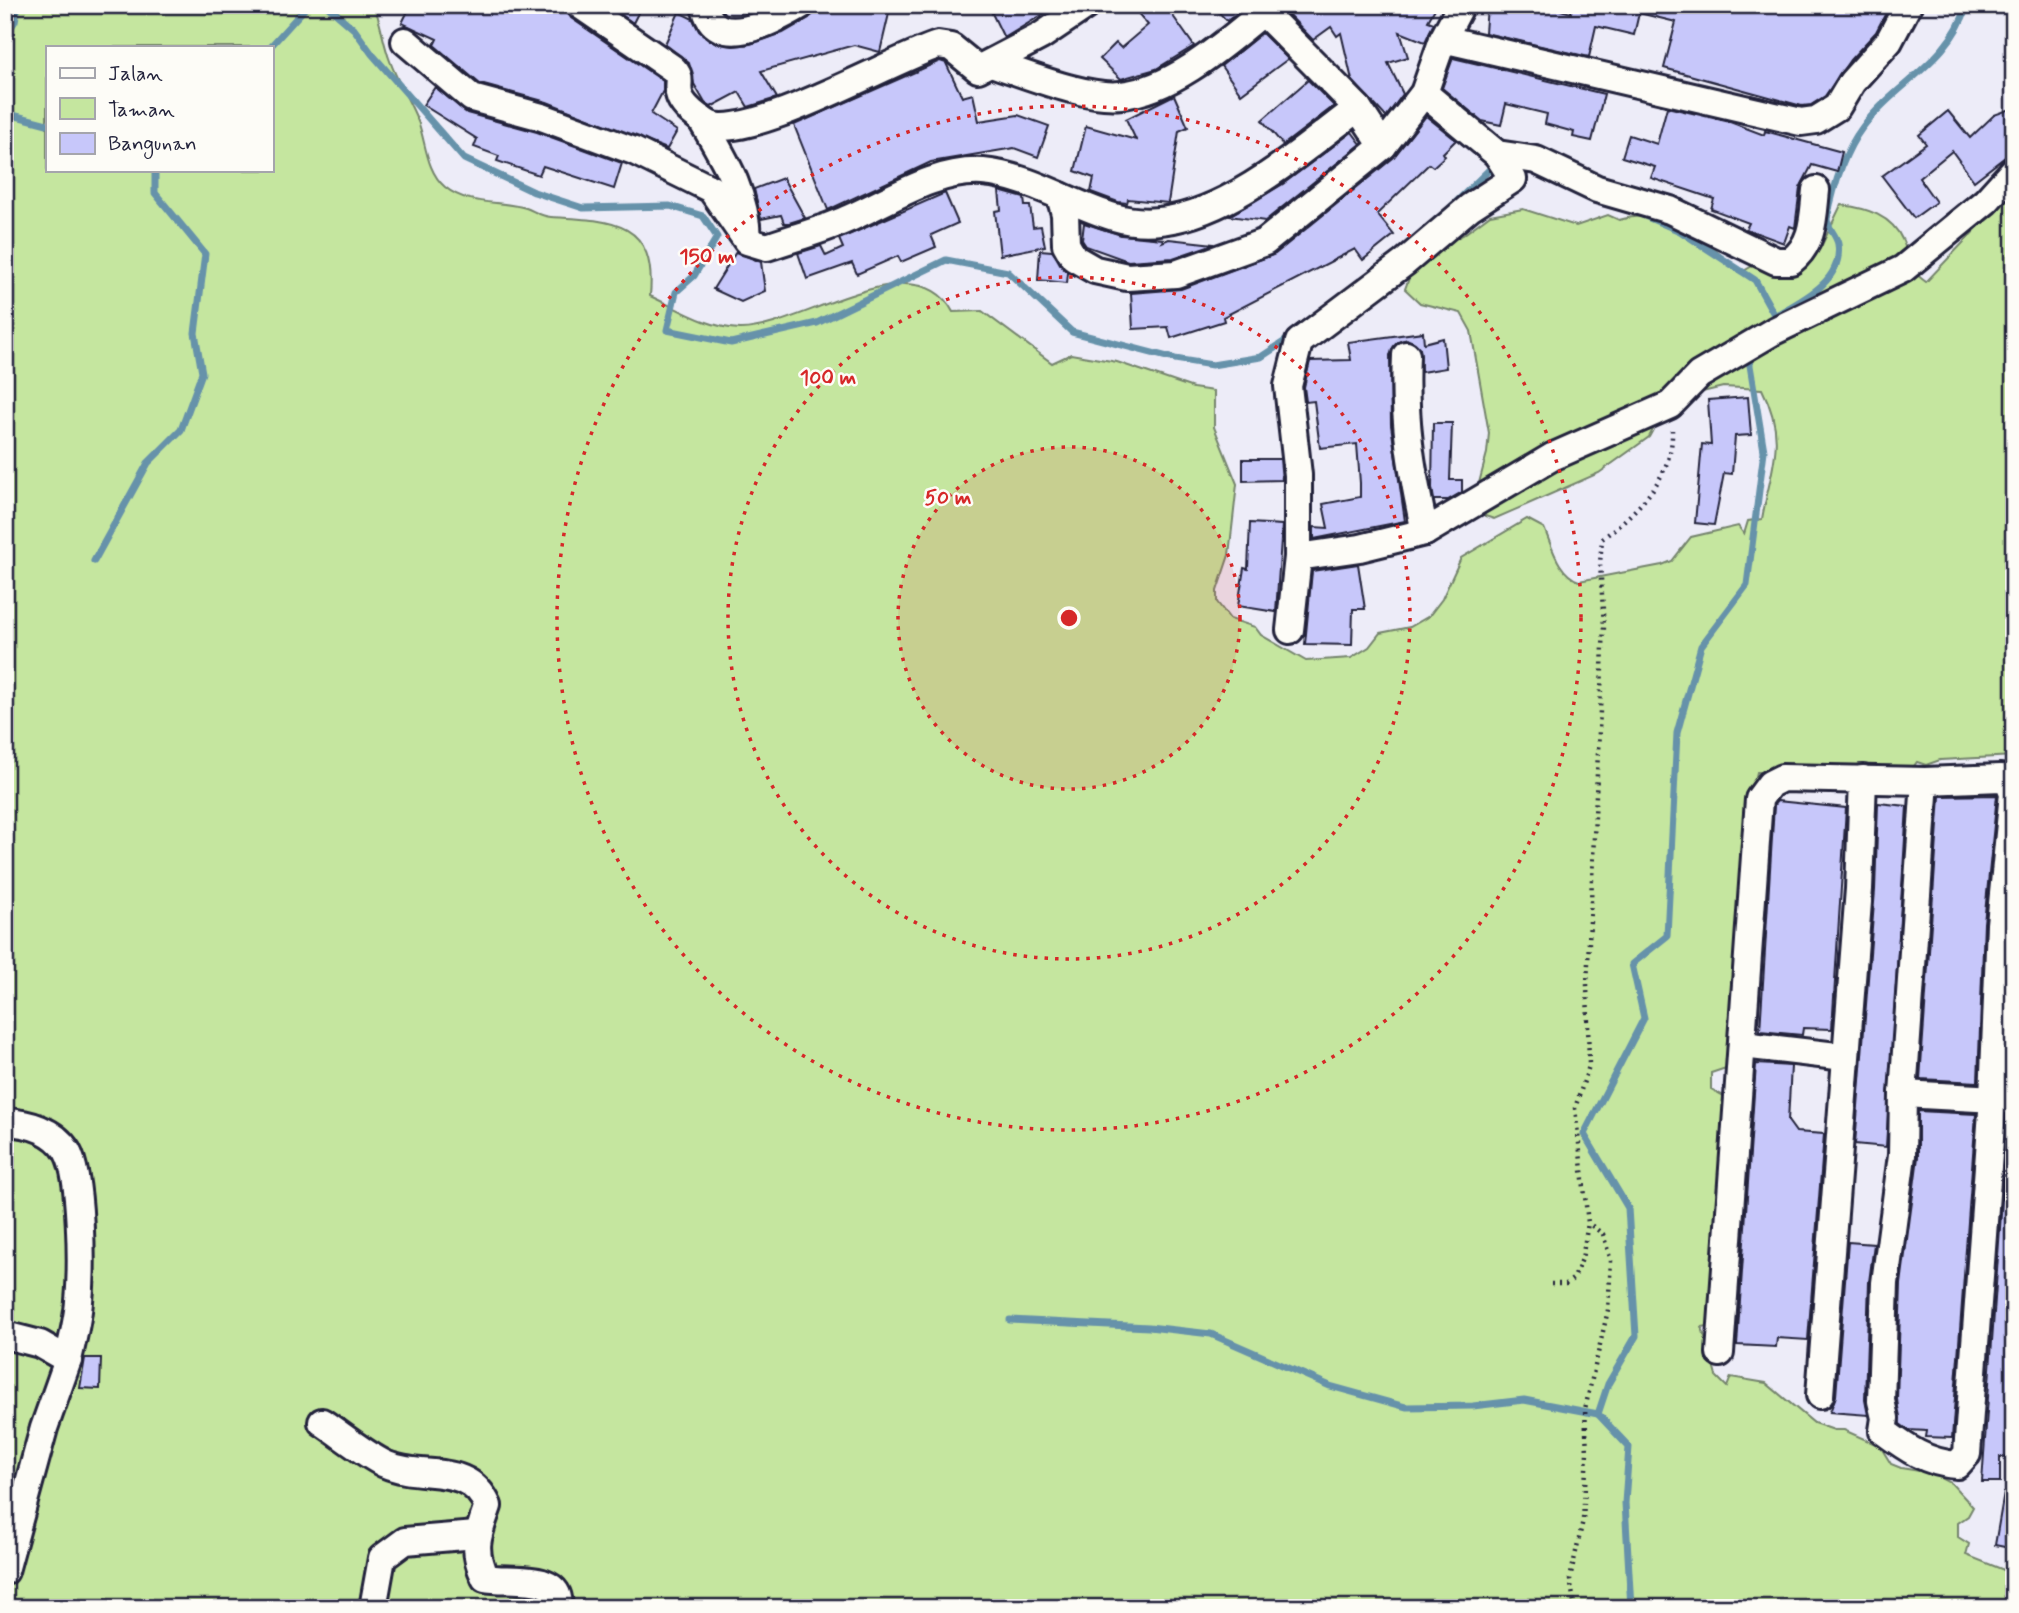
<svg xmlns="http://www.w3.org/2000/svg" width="2019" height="1613" font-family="Mynerve,sans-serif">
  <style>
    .green { fill: #c5e69f; stroke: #74846d; stroke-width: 2; fill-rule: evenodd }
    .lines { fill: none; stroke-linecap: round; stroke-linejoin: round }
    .stream { stroke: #6692aa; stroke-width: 7 }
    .building { fill: #c7c7fa; stroke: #22223b; stroke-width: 2 }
    .minor-casing { stroke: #22223b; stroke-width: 32 }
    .path { stroke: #22223b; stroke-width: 4.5; stroke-dasharray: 2 5; stroke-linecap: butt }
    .minor { stroke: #fdfcf7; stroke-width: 26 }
    .ring { fill: none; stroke: #d62828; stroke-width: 3.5; stroke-dasharray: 3.5 7 }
    .centre { fill: #d62828; stroke: #fdfcf7; stroke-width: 3.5 }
    .ring-label { font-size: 21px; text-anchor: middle; font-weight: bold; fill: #d62828; stroke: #fdfcf7; stroke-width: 5; stroke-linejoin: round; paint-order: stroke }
  </style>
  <rect width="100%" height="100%" fill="#edecf8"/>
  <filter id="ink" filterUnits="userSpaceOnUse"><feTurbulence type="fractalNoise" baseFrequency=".0143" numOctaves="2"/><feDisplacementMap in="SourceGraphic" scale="14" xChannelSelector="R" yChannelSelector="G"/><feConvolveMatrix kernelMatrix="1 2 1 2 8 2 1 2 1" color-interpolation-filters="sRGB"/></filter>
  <g filter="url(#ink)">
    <path class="green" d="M5,5H374C381,23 383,43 390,61C398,83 411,103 419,124C426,145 427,172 445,187C468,206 499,200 526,208C534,211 542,217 551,217C612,220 657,221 650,296C679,309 708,328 740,329C799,330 915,240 953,312L982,311L1052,363L1071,354L1117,362L1193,388L1214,391V427L1237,484L1229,555L1217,591V602L1230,619L1255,627L1261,635L1306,661L1351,658L1369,647L1380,633L1410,627L1429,616L1442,599L1461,558L1527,519L1544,528C1552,546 1558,574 1579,581L1662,565L1672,561L1691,537L1738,526L1744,534L1748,521L1762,519C1771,467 1788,440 1762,389L1723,387L1669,400L1649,437L1599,473L1494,519L1485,516L1479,483L1487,453L1489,433L1471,331L1461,313L1420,303L1405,289L1412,270L1443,244L1463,235L1490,215L1523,209L1576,226L1608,215L1619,220C1671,204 1705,240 1740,273L1754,265L1800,273L1820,249L1841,205C1866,208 1892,215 1903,241C1912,262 1906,268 1926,282L2014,189V756L1940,760L1926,765L1917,762L1908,774L1757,772L1747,816L1745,881L1726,1068L1711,1073V1089L1729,1099L1714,1325L1702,1327L1716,1376L1727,1387L1731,1377L1766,1383L1814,1423L1834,1430H1844L1880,1446L1891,1464L1901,1468L1932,1473L1951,1483L1973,1507L1968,1516L1958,1523V1537L1969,1544L1966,1555L2014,1574V1608H5ZM47,47H271V170H47Z"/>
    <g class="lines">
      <g class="stream">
        <polyline points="326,5 354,29 372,54 464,159 534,192 583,208 670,206 703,216 717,237 694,276 676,292 667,330 731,343 817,323 946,260 1008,272 1072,332 1175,359 1212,365 1261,357 1293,336"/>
        <polyline points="5,36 15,21 18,5"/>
        <polyline points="270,47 308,5"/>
        <polyline points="5,113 47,124"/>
        <polyline points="1451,207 1495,164"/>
        <polyline points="1640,214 1680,231 1755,280 1775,316"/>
        <path d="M1771,318C1798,302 1844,283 1838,244C1836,234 1828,229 1827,219C1833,189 1844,152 1862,128C1894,84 1951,61 1967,5"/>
        <polyline points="94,561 148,463 181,430 202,373 195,333 205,254 155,193 155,170"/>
        <polyline points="1010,1320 1149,1327 1211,1334 1330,1386 1406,1407 1473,1406 1524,1400 1598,1414"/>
        <polyline points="1631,1608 1625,1503 1629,1447 1598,1414 1608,1384 1636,1336 1628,1208 1584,1134 1644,1018 1632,964 1667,936 1677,733 1701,646 1747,585 1764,451 1748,353"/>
      </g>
    </g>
    <g class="building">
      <polygon points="411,5 564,5 571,18 663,81 663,91 651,114 677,131 667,149 547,102 480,84 434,45 437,39 402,23"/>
      <polygon points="608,5 642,5 633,23"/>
      <polygon points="817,5 891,5 880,52 854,45 761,71 777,98 748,107 739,92 711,107 705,103 694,84 689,63 665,44 679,12 693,19 699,31 710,40 733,46 750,44 783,33 809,18"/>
      <polygon points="988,5 1058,5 1004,38"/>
      <polygon points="1131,5 1185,5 1173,16 1194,46 1156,69 1121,79 1100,59 1116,43 1121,48 1148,25"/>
      <polygon points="1212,5 1247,5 1227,21"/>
      <polygon points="1287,5 1437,5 1428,21 1434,23 1425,42 1400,32 1408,57 1388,63 1403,94 1386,117 1352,80 1341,33 1337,36 1331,27 1313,40 1286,12"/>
      <polygon points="1517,5 1543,5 1571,13 1572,5 1606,9 1607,5 1890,5 1876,32 1850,60 1825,96 1811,105 1802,106 1664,68 1676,22 1639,13 1634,35 1596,26 1589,57 1485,33 1487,6 1516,8"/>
      <polygon points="1262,33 1288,59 1241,94 1221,66"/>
      <polygon points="1453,58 1604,94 1592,141 1573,137 1574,132 1545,124 1547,114 1506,104 1501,125 1482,121 1442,88"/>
      <polygon points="940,61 946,63 962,97 973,94 979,121 1018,115 1049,126 1038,157 1014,148 931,162 828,210 794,125"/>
      <polygon points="1308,80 1334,106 1283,145 1262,120"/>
      <polygon points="435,87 467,113 537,132 622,163 614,189 543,166 539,175 497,161 499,156 474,147 477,139 423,105"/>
      <polygon points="1174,95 1188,127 1179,131 1168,203 1128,199 1127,203 1118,202 1091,192 1094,178 1075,171 1086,126 1136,140 1126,119"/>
      <polygon points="1667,107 1730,122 1764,135 1765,131 1842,152 1837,172 1812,165 1800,188 1795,228 1790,226 1784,243 1746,229 1749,223 1711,209 1714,199 1651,178 1655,167 1622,157 1629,135 1657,144"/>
      <polygon points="2014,108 2014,150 1974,181 1952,151 1919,178 1936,202 1914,218 1882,176 1926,144 1919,135 1948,111 1970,138 1994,115"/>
      <polygon points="1426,116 1456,140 1443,153 1445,156 1433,167 1429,164 1377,214 1394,235 1363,260 1355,249 1223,317 1224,321 1171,338 1168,327 1133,329 1131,293 1181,289 1275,254 1393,158"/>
      <polygon points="1352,132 1361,144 1265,221 1229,216 1283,184"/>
      <polygon points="783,178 805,218 789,223 784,223 781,215 761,219 754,189"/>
      <polygon points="999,191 1024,198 1025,206 1030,206 1033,227 1041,226 1045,246 1000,255 995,211 1001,210"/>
      <polygon points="945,193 958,223 931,235 936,247 901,262 898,256 857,274 852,263 807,279 798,253 821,246 826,256 843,248 839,239"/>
      <polygon points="1084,223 1121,235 1163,239 1162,242 1169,239 1214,244 1173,258 1128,261 1086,246 1082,240"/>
      <polygon points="1040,250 1052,251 1068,273 1067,283 1038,280"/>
      <polygon points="736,252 761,262 765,291 741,302 713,289"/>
      <polygon points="1423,332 1424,343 1443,338 1446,368 1421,372 1420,348 1407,339 1398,342 1390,355 1391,425 1405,521 1314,539 1314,527 1328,528 1323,504 1360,497 1360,483 1357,444 1320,448 1314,401 1306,402 1304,387 1310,361 1351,360 1348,342"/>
      <polygon points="1748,397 1751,435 1735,436 1732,474 1724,473 1714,525 1695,523 1702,444 1711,445 1708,400"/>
      <polygon points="1433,423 1452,423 1450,480 1462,480 1462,492 1448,500 1434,500 1432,488"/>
      <polygon points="1243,459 1280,459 1282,480 1243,481"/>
      <polygon points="1250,523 1282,525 1276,612 1238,606 1244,568 1248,569"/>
      <polygon points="1358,564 1365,609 1353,609 1352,645 1305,644 1312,571"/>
      <polygon points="1997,795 1984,923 1978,1082 1920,1079 1940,796"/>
      <polygon points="1777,801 1846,808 1832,1029 1803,1028 1802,1035 1760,1031 1774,805"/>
      <polygon points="1878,803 1907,806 1886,1147 1855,1144 1875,890"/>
      <polygon points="2014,997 2014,1084 2009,1084"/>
      <polygon points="1756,1064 1791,1066 1788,1121 1796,1132 1824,1134 1808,1340 1777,1338 1776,1347 1737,1345"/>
      <polygon points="1918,1111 1976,1114 1952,1438 1926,1437 1927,1431 1908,1430 1900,1424 1897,1399 1901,1284 1918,1157"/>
      <polygon points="2008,1115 2014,1116 2014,1457 2000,1457 2000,1482 1982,1482"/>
      <polygon points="1848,1242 1874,1244 1869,1282 1865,1400 1868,1415 1830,1412 1836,1396"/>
      <polygon points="85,1358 101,1358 100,1389 80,1388"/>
      <polygon points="2004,1493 2014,1494 2014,1549 1995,1545"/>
    </g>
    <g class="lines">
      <defs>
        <g id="minor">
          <path d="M580,5L672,68C684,78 675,85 680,97C684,107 698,118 707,123C742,146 894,58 938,45L951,47L978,69L1041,36L1087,5"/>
          <path d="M705,5C713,54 774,21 801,5"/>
          <polyline points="1263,12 1358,108 1383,146"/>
          <polyline points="1443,39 1801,122 1816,120 1837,107 1852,82 1889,41 1908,5"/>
          <path d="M405,41L472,98L542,117L634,151L711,189L747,241L767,247C793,238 819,231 843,221C887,203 933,169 983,172C1029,176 1070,204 1114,217C1200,243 1293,156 1358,108"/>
          <path d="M991,63C1026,74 1085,99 1121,95C1176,90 1231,38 1272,5"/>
          <path d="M1424,93L1497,154L1536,160L1597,189L1670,210L1776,261H1791C1814,243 1813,218 1816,190"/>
          <path d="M701,119C724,159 746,192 747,239"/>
          <polyline points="1060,196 1065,214 1066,244 1074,258 1095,270 1127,277 1176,274 1265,242 1383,146 1424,93 1443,39 1461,5"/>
          <path d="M1406,355C1403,421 1411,468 1425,532"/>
          <polyline points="1298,557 1360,548 1425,532 1552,457 1670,405 1699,375 1774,331 1903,269 1986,201 2014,170"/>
          <polyline points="1290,630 1298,557 1298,475 1288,386 1299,342 1404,263 1470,207 1513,179 1497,154"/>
          <polyline points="1743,1045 1845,1057"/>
          <polyline points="1903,1094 2014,1100"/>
          <path d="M5,1122C28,1123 54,1130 67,1151C82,1177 82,1269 79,1301C78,1320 72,1341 68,1360"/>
          <polyline points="5,1335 40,1344 68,1360 44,1428 5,1571"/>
          <path d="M1720,1353L1759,799L1770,784L1782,778L1925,781L2001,778L2009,782L2013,793L2000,924L1993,1098L1967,1454L1957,1465C1927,1463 1906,1448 1883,1431L1885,1418L1881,1401L1885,1283L1902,1155L1903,1094L1925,781"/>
          <polyline points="1820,1395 1859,889 1863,779"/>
          <path d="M322,1422C343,1436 363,1453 385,1464C423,1481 468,1460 488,1506C478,1535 471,1548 485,1578C509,1583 564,1571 558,1608"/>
          <polyline points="373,1608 382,1558 405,1541 476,1535"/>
        </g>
      </defs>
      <use href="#minor" class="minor-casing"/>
      <g class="path">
        <path d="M1551,1284H1566L1574,1278L1582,1259L1588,1223L1575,1108L1589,1066L1587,984L1604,626L1600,563L1602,539C1636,512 1674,478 1672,430"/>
        <polyline points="1575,1608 1570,1579 1583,1520 1587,1453 1585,1409 1608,1310 1611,1261 1603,1234 1588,1223"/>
      </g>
      <use href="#minor" class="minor"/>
    </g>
  </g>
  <circle cx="1069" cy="618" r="171" fill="#d62828" fill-opacity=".12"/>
  <g class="ring">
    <circle cx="1069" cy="618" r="171"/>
    <circle cx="1069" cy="618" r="341"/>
    <circle cx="1069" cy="618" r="512"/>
  </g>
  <circle cx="1069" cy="618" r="10" class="centre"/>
  <g class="ring-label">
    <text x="707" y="263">150 m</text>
    <text x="828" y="384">100 m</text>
    <text x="948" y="504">50 m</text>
  </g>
  <rect width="2019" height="1613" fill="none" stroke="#fdfcf7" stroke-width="28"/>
  <rect x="14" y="14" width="1991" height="1585" fill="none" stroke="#22223b" stroke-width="2.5" filter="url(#ink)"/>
  <rect x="46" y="46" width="228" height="126" fill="#fdfcf7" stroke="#a5a5ac" stroke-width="2"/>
  <rect x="60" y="68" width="35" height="10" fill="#fdfcf7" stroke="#a5a5ac" stroke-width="2"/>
  <text x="108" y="80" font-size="21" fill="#22223b">Jalan</text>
  <rect x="60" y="98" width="35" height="21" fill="#c5e69f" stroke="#a5a5ac" stroke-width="2"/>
  <text x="108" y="116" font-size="21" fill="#22223b">Taman</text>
  <rect x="60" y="133" width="35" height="21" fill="#c7c7fa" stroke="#a5a5ac" stroke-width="2"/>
  <text x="108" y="150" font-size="21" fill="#22223b">Bangunan</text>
</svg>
